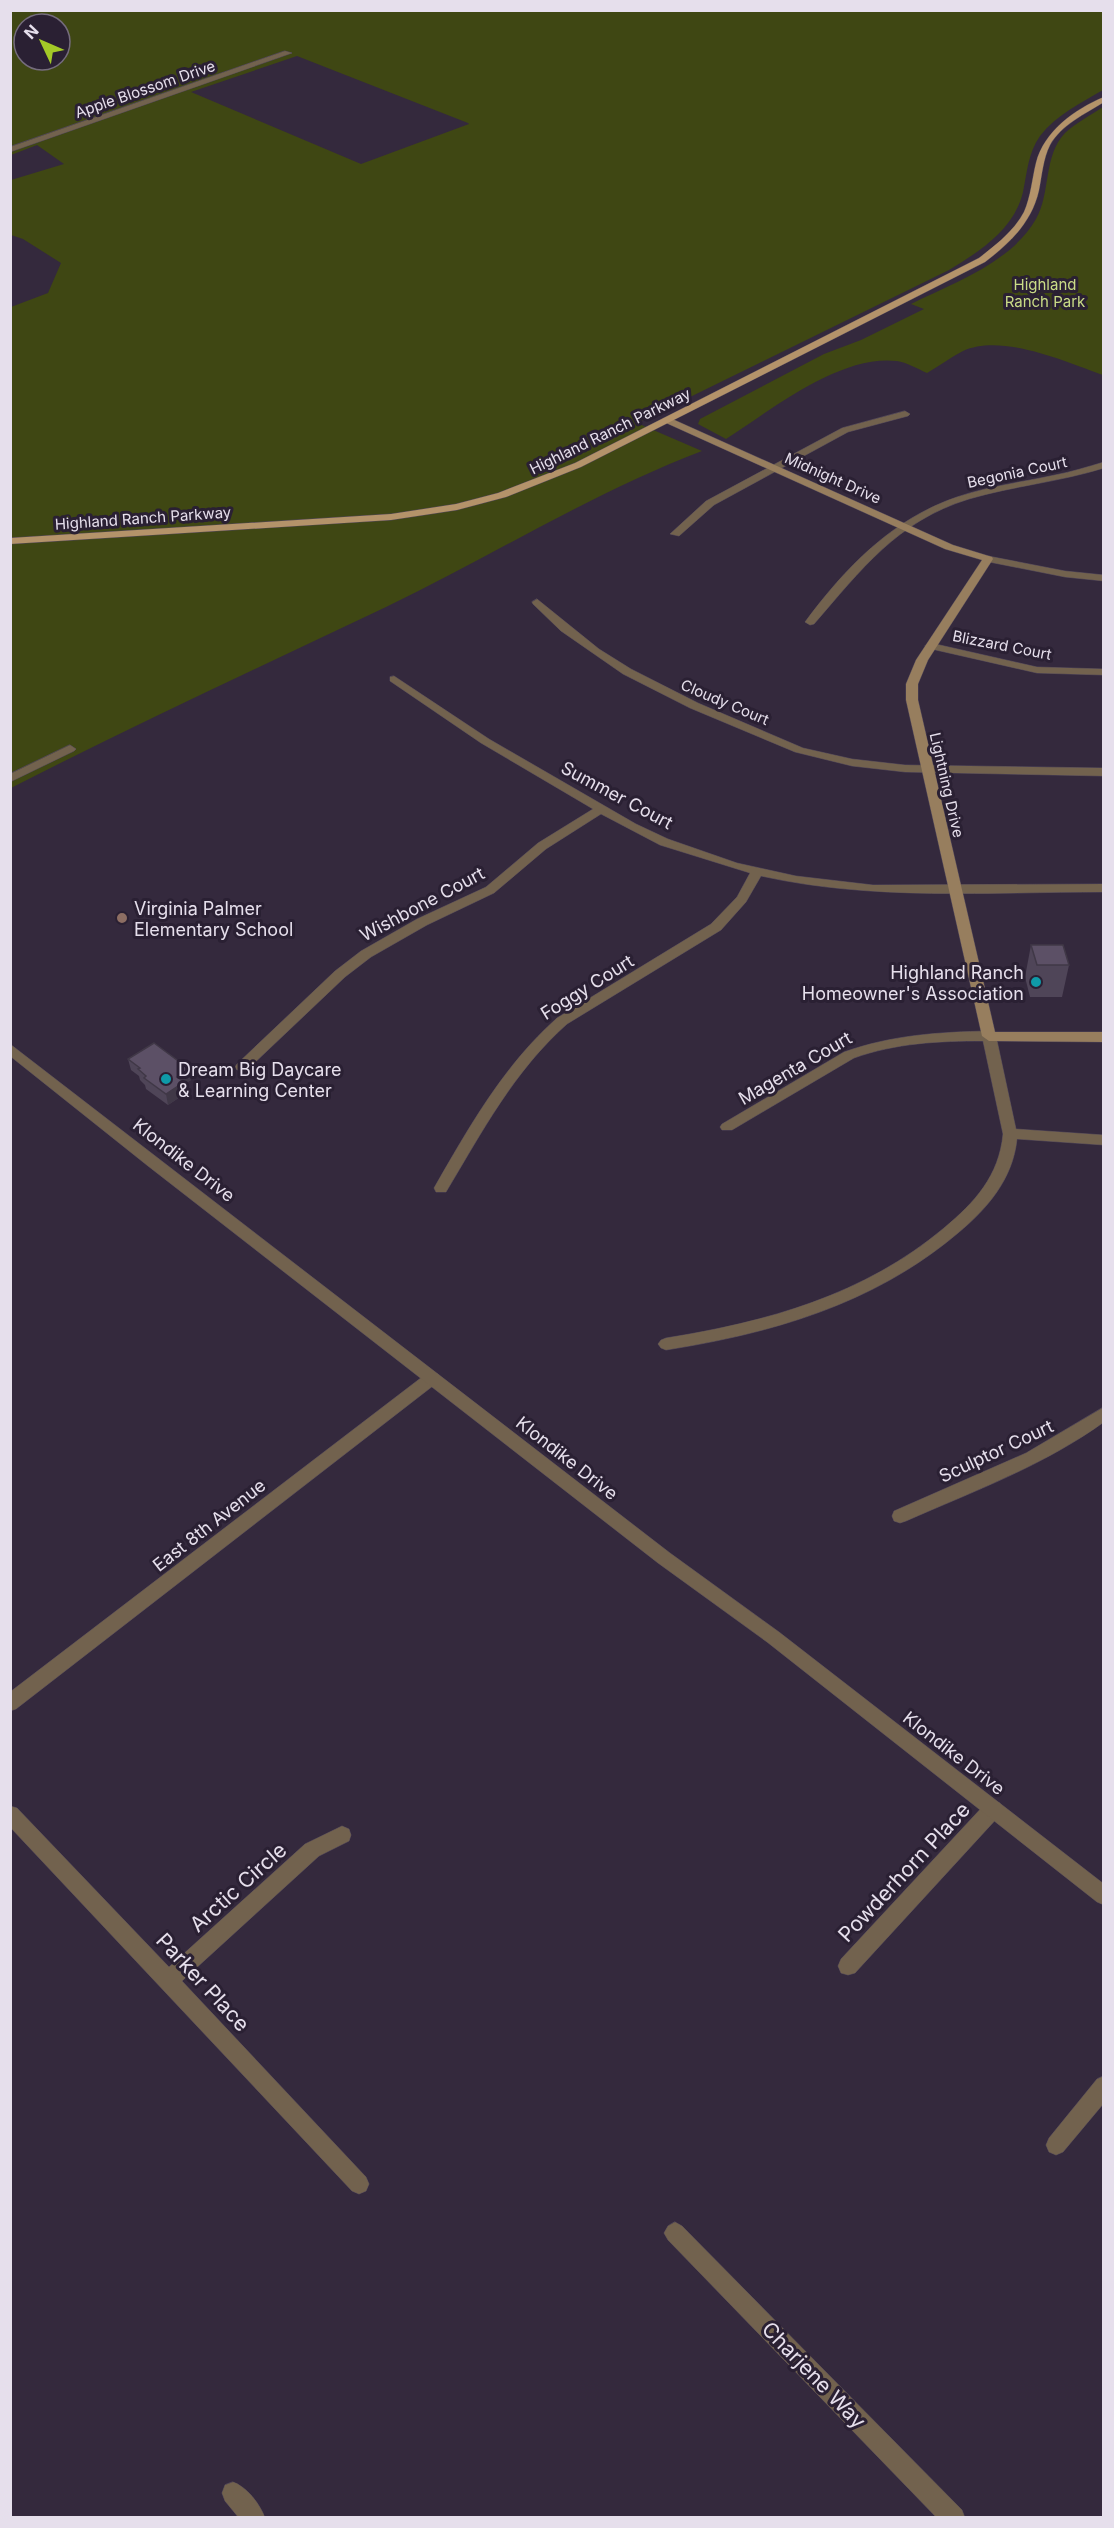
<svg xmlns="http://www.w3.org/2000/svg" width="1114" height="2528" font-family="Inter,sans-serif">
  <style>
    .green { fill: #3f4713; fill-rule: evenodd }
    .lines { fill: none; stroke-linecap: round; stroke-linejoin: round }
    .minor-casing { stroke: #504659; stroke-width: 1 }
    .tertiary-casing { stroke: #504659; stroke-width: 1 }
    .secondary-casing { stroke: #504659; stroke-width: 1 }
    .primary-casing { stroke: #504659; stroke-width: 1 }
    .minor { fill: #72624e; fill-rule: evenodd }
    .tertiary { fill: #72624e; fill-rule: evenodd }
    .secondary { fill: #977e5e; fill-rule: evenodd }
    .primary { fill: #b4936a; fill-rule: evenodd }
    .wall { fill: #4f4558 }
    .shaded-wall { fill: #403847 }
    .building { fill: #5c5066; stroke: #403847; stroke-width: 1.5 }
    .education-dot { fill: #8d6e63; stroke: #2a2033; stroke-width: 2 }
    .culture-dot { fill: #0f9aa8; stroke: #2a2033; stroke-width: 2 }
    .labels { text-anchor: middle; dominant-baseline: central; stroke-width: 6; stroke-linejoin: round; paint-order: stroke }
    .far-street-label { font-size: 15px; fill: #e6dfec; stroke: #2a2033 }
    .far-park-label { font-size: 15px; fill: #c9db86; stroke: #2a2033 }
    .street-label { font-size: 18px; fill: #e6dfec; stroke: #2a2033 }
    .poi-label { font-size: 18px; fill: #e6dfec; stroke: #2a2033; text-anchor: start }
    .near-street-label { font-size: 21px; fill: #e6dfec; stroke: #2a2033 }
  </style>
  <rect width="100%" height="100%" fill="#34293d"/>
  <g class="green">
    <path d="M11,11H1103V90C1081,103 1056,115 1040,136C1028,153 1027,173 1023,192C1014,230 980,251 949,270L637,423L702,451C592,493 492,556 386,607C260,667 134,725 11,788V307L48,293L61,263L23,239L11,235V180L64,164L37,145L11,155ZM24,24H60V60H24ZM297,56L468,123L469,124L361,164L191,92Z"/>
    <path d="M1103,107V375C1066,362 1002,333 963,351C951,357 939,366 927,373C918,369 906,362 897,361C840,354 771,410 726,439L698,424L700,419L824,354L861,340L924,309L911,304C953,283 1011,263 1036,219C1051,193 1043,156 1065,133C1076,123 1091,115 1103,107Z"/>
  </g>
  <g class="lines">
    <defs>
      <g id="minor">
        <polygon points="285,51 292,53 10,152 10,147"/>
        <polygon points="905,411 910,414 908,416 848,432 714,505 679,536 670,534 706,501 842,428"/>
        <path d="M1104,462V468C1059,482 1013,486 969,499C897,521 861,570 814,624L810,625L805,622C845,568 892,519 957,497C989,486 1023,482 1055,475C1071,472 1087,467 1104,462Z"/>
        <polygon points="988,556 1065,571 1104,575 1104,581 1065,577 984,561 983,559"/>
        <polygon points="537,599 599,649 631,669 698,703 803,748 852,759 905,765 1104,768 1104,776 905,772 852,766 795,752 690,708 623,674 561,631 533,604 532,602"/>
        <polygon points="931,643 1037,667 1104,669 1104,675 1037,673 927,648 925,646"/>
        <path d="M394,676L489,739L636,824L668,839L737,863L796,876L873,885L1104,884V892C989,892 873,901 761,876L746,902L721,930L567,1024C514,1071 482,1132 446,1192H436L434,1188C469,1127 504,1065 557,1018L711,924L737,897L750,873L660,845L601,814L546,849L494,893L427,925L371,957L345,977L247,1070H237L235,1067L237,1064L335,971L361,951L417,919L486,887L538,843L593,809L481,743L390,681V677Z"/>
        <polygon points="70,745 76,749 74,751 10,782 10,774"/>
        <path d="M989,1031L996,1036L1016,1129L1104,1135V1145L1017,1139C1013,1179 987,1209 958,1233C874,1304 773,1333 666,1350L661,1348L658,1344L661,1340L666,1338C767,1322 864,1295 944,1228C975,1202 999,1176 1003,1134L983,1041C939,1041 896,1043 854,1058L732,1130H722L720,1127L722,1124L844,1052C892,1035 939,1032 989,1031Z"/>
        <polygon points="432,1372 438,1374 440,1378 438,1382 16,1709 10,1711 10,1692 426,1374"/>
        <path d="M1104,1407V1422C1043,1466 974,1491 906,1521L900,1523L894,1521L892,1516L894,1511L1026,1453Z"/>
        <polygon points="993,1801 1000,1803 1002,1809 1000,1815 855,1973 848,1975 841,1973 838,1966 841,1959 986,1803"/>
        <polygon points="10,1806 17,1808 169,1967 305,1844 342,1826 349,1829 351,1835 349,1841 319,1856 182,1981 366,2177 369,2184 366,2191 359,2194 352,2191 10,1827"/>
        <polygon points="1104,2076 1104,2103 1063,2152 1056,2155 1049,2152 1046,2145 1049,2138 1097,2079"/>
        <polygon points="675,2222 682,2226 962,2510 965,2518 937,2518 668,2240 664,2233 668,2226"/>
        <path d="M233,2482C247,2487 260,2504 265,2518H239L225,2501L222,2493L225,2485Z"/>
      </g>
      <polygon id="tertiary" points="10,1044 670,1553 779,1632 1104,1884 1104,1905 1097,1902 767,1642 658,1563 148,1166 10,1056"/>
      <polygon id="secondary" points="664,418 670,418 953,545 992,557 993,559 928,660 918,684 918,700 995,1032 1104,1032 1104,1042 989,1041 982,1036 906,700 906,684 916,660 982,560 945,549 664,422"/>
      <path id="primary" d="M1104,97V102C1085,114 1061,125 1050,145C1043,159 1042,175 1039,190C1032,222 1010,243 985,262L581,467L506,497L457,510L391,520L10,544V538L391,514L456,504L498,493L575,463L979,258C996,245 1014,231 1024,212C1031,196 1032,179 1036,163C1044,131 1075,109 1104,97Z"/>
    </defs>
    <use href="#minor" class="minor-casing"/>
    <use href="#tertiary" class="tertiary-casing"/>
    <use href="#secondary" class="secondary-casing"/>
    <use href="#primary" class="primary-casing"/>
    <use href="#minor" class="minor"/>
    <use href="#tertiary" class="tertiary"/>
    <use href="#secondary" class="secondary"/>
    <use href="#primary" class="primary"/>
  </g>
  <g class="wall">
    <polygon points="1031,945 1069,965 1062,997 1030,997 1025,977"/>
    <polygon points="128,1059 191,1080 184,1084 186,1093 168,1105 146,1089 145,1085 140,1080 139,1076 131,1070"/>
  </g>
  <polygon class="shaded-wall" points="189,1069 191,1080 184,1084 186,1093 168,1105 166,1094 177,1077"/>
  <g class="building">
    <polygon points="1031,945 1063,945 1069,965 1037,965"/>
    <polygon points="154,1043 189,1069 177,1077 184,1082 166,1094 144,1078 146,1076 138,1069 140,1068 128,1059"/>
  </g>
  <circle class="education-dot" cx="122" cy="918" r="6"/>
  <g class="culture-dot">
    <circle cx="1036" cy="982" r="6"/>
    <circle cx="166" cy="1079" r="6"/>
  </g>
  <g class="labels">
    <g class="far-street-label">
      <text transform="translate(145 89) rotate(-19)">Apple Blossom Drive</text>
      <text transform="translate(610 431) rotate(-26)">Highland Ranch Parkway</text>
      <text transform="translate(1017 472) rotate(-12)">Begonia Court</text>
      <text transform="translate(833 478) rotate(24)">Midnight Drive</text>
      <text transform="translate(143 518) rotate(-4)">Highland Ranch Parkway</text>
      <text transform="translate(1002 645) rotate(11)">Blizzard Court</text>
      <text transform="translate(725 702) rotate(23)">Cloudy Court</text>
      <text transform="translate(947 785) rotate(77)">Lightning Drive</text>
    </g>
    <g class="far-park-label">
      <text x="1045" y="284">Highland<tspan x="1045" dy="17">Ranch Park</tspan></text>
    </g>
    <g class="street-label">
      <text transform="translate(617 795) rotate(28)">Summer Court</text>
      <text transform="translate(422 904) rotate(-28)">Wishbone Court</text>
      <text transform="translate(587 987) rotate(-32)">Foggy Court</text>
      <text transform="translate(795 1068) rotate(-30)">Magenta Court</text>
      <text transform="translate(184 1160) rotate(38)">Klondike Drive</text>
      <text transform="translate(996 1451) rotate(-25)">Sculptor Court</text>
      <text transform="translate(567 1458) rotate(38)">Klondike Drive</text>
      <text transform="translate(209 1525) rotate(-38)">East 8th Avenue</text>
      <text transform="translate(954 1753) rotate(38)">Klondike Drive</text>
    </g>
    <g class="poi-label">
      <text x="134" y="908">Virginia Palmer<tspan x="134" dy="21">Elementary School</tspan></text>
      <text x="1024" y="972" text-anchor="end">Highland Ranch<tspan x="1024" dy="21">Homeowner's Association</tspan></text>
      <text x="178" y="1069">Dream Big Daycare<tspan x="178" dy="21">&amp; Learning Center</tspan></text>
    </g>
    <g class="near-street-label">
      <text transform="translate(904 1872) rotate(-47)">Powderhorn Place</text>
      <text transform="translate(238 1887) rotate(-42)">Arctic Circle</text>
      <text transform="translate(203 1982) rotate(47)">Parker Place</text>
      <text transform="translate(814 2375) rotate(46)">Charjene Way</text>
    </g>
  </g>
  <rect width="1114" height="2528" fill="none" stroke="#e6dfec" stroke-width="24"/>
  <g transform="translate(42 42) rotate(314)"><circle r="28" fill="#2a2033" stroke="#756c7d" stroke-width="1.5"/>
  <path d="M0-4.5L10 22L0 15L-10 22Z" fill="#a3c927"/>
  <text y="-9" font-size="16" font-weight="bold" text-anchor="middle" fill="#e6dfec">N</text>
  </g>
</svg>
